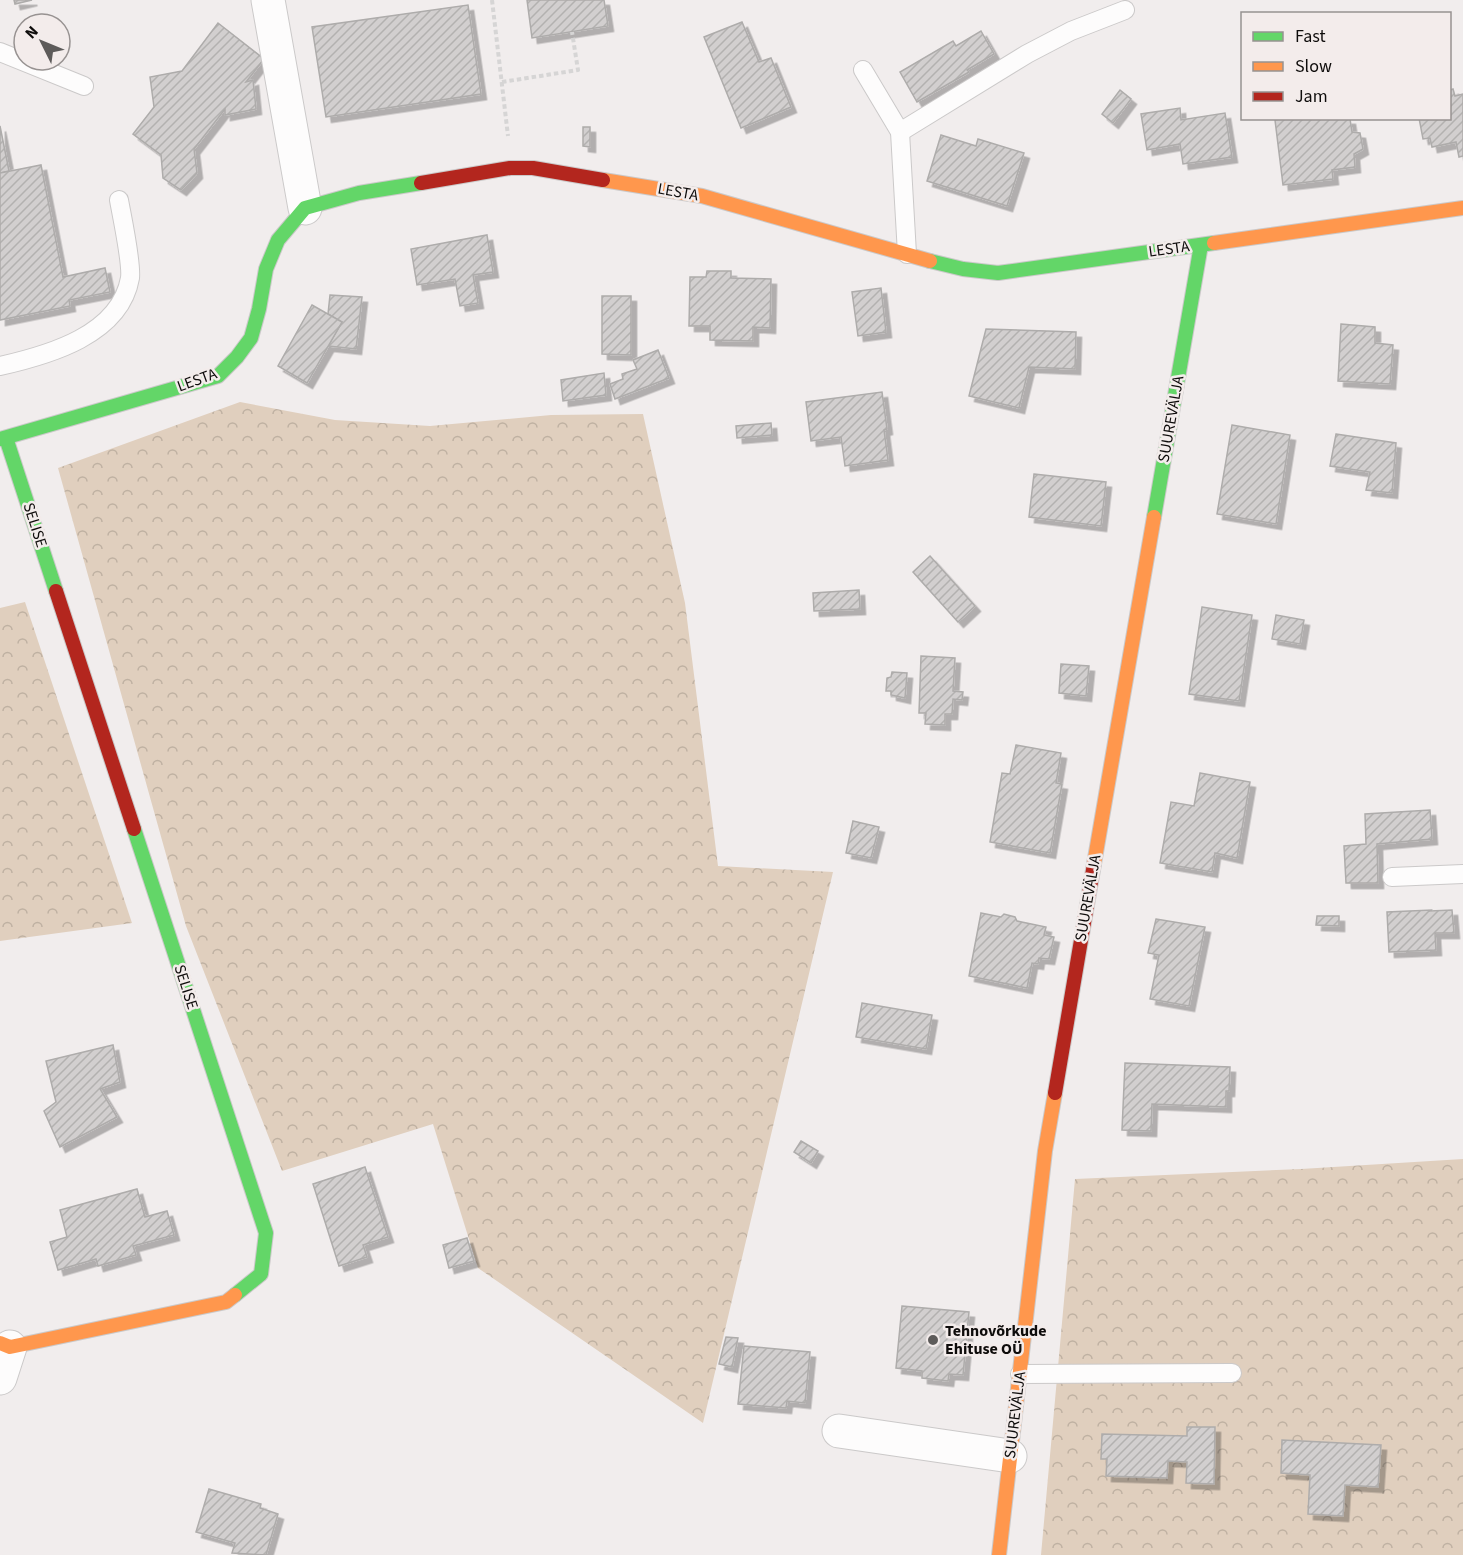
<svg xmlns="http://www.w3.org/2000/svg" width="1463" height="1555" font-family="'Source Sans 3',sans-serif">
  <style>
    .forest { fill: url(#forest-crowns) }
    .building { fill: url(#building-hatch); stroke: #aeacab; stroke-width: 1.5; filter: url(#shadow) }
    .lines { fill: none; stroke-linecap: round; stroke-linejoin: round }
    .lane-casing { stroke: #cbc9c9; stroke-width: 20 }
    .street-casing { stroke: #cbc9c9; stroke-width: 35 }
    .fast-casing { stroke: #cbc9c9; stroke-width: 16 }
    .slow-casing { stroke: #cbc9c9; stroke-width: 16 }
    .jam-casing { stroke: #cbc9c9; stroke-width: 16 }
    .path { stroke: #d6d5d5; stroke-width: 4; stroke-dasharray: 4.5 3; stroke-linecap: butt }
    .lane { stroke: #fdfcfc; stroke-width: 18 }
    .street { stroke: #fdfcfc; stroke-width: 33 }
    .fast { stroke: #63d668; stroke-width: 14 }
    .slow { stroke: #ff974d; stroke-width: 14 }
    .jam { stroke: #b3261e; stroke-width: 14 }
    .poi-dot { fill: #5d5b5a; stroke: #f3eceb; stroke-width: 2 }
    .labels { text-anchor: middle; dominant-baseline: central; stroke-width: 5; stroke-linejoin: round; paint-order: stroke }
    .street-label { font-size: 16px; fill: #0e0c0b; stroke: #f3eceb }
    .poi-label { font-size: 16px; font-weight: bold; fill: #0e0c0b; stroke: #f3eceb; text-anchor: start }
  </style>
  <defs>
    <pattern id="forest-crowns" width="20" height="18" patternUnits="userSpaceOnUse" patternTransform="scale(1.5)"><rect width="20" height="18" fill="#e0cfbe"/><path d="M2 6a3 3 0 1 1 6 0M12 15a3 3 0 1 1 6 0" fill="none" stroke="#bfb1a2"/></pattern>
    <pattern id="building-hatch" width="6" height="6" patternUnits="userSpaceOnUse" patternTransform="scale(1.5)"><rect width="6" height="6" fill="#d2cfcf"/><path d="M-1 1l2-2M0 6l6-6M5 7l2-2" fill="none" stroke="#b3b1b0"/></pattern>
    <filter id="shadow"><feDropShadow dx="5.5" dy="5.5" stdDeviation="0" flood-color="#0004"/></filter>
  </defs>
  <rect width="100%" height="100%" fill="#f1eded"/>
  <g class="forest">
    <polygon points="240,402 335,420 430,426 551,415 643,414 685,603 718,866 833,872 703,1423 478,1268 433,1124 282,1171 186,926 58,468"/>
    <polygon points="25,602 132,923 0,941 0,608"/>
    <polygon points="1463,1159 1463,1555 1041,1555 1075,1179 1301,1169"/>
  </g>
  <g class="building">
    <polygon points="14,0 32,0 15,4"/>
    <polygon points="527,0 604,0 608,26 532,38"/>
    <polygon points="468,5 481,94 326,117 312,27"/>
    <polygon points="742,22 759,62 771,58 791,107 741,128 704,37"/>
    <polygon points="218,23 264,59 246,82 253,80 256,109 225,115 225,109 194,149 197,173 181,190 163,178 161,155 133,134 154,107 150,77 182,71"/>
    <polygon points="981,31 994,54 967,70 969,72 917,102 900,72 953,41 956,46"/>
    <polygon points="1453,89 1455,96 1463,94 1463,156 1459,157 1456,142 1432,147 1430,138 1423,139 1419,118 1450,118 1450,90"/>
    <polygon points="1120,90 1131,99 1113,123 1102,114"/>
    <polygon points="1180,108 1181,120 1225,113 1232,157 1183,164 1180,144 1147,150 1141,114"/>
    <polygon points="1285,118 1350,119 1352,132 1360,133 1363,149 1354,154 1355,167 1332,170 1333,179 1283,185 1275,120"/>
    <polygon points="0,126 9,171 0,173"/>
    <polygon points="583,127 590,127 590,147 583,146"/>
    <polygon points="941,135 976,146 978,139 1024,153 1007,206 927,181"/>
    <polygon points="41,165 63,277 105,268 110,292 69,300 70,306 0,320 0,173"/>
    <polygon points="487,235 493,272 473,275 478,303 460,306 455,279 417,285 411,249"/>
    <polygon points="707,271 731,271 731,278 771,279 770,328 753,327 753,341 710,340 710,326 689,326 690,277 706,277"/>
    <polygon points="881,288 886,332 858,336 852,292"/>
    <polygon points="330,295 362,297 356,349 328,346 342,322 328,314"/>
    <polygon points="602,296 631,296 631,355 602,354"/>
    <polygon points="312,305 342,322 307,383 278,366"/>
    <polygon points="1341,324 1375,327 1375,343 1393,345 1390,384 1338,381"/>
    <polygon points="986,329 1076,332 1075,369 1029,367 1019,408 969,396"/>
    <polygon points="658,350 669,378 615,399 610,384 623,379 622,374 637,369 633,360"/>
    <polygon points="604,373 606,395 563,401 561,380"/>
    <polygon points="882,392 887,429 884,430 888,460 845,466 841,437 811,441 806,402"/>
    <polygon points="771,423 772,435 737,438 736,426"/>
    <polygon points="1232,425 1290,435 1276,524 1217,514"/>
    <polygon points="1336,434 1396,443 1392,493 1366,490 1370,472 1330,466"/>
    <polygon points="1034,474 1106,482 1101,526 1029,517"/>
    <polygon points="930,556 975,606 958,622 913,572"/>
    <polygon points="859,590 860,609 814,611 813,593"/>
    <polygon points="1202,607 1252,615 1239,701 1189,694"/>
    <polygon points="1276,615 1304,620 1300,644 1272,639"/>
    <polygon points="921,656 955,658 953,691 963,692 962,700 953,699 952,714 945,714 945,725 925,724 926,713 919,713"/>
    <polygon points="1061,664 1089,666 1086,696 1059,693"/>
    <polygon points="892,672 907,673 905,698 891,695 891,691 886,691 887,678 891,677"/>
    <polygon points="1016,745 1061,753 1056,783 1062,784 1050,853 990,842 1002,773 1010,774"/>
    <polygon points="1200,773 1250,782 1237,858 1215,853 1212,872 1160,863 1171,802 1194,806"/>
    <polygon points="1430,810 1432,839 1377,844 1378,883 1346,883 1344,846 1366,844 1365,814"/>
    <polygon points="853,821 879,827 871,858 846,853"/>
    <polygon points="1431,910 1430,911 1452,910 1454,933 1435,933 1436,950 1389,952 1387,912"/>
    <polygon points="981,913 1001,917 1004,914 1015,917 1017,921 1046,927 1044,935 1054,937 1049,959 1039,958 1038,964 1032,963 1027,988 969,976"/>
    <polygon points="1317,916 1339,916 1339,926 1316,925"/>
    <polygon points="1156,919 1205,927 1189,1006 1150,999 1159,955 1148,953"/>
    <polygon points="862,1003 932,1015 926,1049 856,1037"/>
    <polygon points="113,1045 120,1082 100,1089 117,1117 60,1147 44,1111 56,1102 46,1061"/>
    <polygon points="1125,1063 1230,1067 1229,1091 1226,1091 1226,1107 1152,1104 1151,1131 1122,1130"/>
    <polygon points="801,1141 818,1151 811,1163 794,1152"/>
    <polygon points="365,1167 388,1237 363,1245 367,1257 339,1266 313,1184"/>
    <polygon points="137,1189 145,1217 167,1211 174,1235 133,1246 136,1255 98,1266 96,1259 58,1270 50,1242 67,1237 60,1210"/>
    <polygon points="467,1238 474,1261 449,1268 443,1245"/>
    <polygon points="902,1306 969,1312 963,1375 949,1374 948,1381 922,1378 922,1371 896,1368"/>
    <polygon points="726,1337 738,1338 732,1367 719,1364"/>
    <polygon points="744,1346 810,1352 805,1403 787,1401 786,1408 738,1404"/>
    <polygon points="1187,1427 1215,1427 1214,1484 1186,1483 1187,1462 1168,1461 1167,1478 1106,1476 1107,1459 1101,1459 1102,1434 1187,1436"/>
    <polygon points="1282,1440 1381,1445 1378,1487 1345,1485 1343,1516 1308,1514 1310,1475 1281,1473"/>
    <polygon points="209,1489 261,1504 260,1508 278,1514 266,1555 232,1553 235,1543 196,1532"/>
  </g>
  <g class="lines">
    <defs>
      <g id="lane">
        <polyline points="0,52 84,86"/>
        <polyline points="863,70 900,132 907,254"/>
        <polyline points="900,132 1027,54 1071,31 1125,10"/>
        <path d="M0,366C49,355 120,335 130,278C132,263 122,217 119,200"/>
        <polyline points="1392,877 1463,874"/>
        <polyline points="1020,1374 1232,1373"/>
      </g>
      <g id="street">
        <polyline points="268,0 305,208"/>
        <polyline points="0,1378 10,1347"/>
        <polyline points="839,1431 1010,1456"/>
      </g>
      <g id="fast">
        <polyline points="930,261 963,269 998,273 1214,243"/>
        <polyline points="6,438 56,591"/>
        <polyline points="0,439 218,376 237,357 251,338 259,309 266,269 278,240 305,208 359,193 421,183"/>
        <polyline points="1154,517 1201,245"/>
        <polyline points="134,829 266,1233 261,1274 235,1295"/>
      </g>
      <g id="slow">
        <polyline points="603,180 702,196 930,261"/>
        <polyline points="1214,243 1463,208"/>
        <polyline points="1094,864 1154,517"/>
        <polyline points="0,1343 10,1347 226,1302 235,1295"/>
        <polyline points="999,1555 1045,1151 1055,1093"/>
      </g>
      <g id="jam">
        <polyline points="421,183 510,168 533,168 603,180"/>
        <polyline points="56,591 134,829"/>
        <polyline points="1055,1093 1094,864"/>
      </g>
    </defs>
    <use href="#lane" class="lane-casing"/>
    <use href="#street" class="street-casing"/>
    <use href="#fast" class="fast-casing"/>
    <use href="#slow" class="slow-casing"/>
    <use href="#jam" class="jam-casing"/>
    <g class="path">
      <polyline points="492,0 508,136"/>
      <polyline points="502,82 578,70 572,32"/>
    </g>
    <use href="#lane" class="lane"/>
    <use href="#street" class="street"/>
    <use href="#fast" class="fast"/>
    <use href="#slow" class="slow"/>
    <use href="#jam" class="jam"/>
  </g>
  <circle class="poi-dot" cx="933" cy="1340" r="6"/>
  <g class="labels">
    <g class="street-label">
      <text transform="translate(678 192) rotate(10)">LESTA</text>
      <text transform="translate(1169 249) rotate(-8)">LESTA</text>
      <text transform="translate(197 380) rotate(-20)">LESTA</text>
      <text transform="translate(1171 419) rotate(-80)">SUUREVÄLJA</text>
      <text transform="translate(35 525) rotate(72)">SELISE</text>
      <text transform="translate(1088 898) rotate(-80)">SUUREVÄLJA</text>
      <text transform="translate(186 987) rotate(72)">SELISE</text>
      <text transform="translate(1015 1415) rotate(-83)">SUUREVÄLJA</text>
    </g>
    <g class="poi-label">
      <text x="945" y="1331">Tehnovõrkude<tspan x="945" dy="18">Ehituse OÜ</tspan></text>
    </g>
  </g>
  <rect x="1241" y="12" width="210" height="108" fill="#f3eceb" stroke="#979291" stroke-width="1.5"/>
  <rect x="1253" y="32" width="30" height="9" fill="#63d668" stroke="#979291" stroke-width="1.5"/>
  <text x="1295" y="42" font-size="18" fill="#0e0c0b">Fast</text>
  <rect x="1253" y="62" width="30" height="9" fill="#ff974d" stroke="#979291" stroke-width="1.5"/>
  <text x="1295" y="72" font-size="18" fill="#0e0c0b">Slow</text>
  <rect x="1253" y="92" width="30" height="9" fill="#b3261e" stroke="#979291" stroke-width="1.5"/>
  <text x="1295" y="102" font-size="18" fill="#0e0c0b">Jam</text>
  <g transform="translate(42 42) rotate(313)"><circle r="28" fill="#f3eceb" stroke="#979291" stroke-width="1.5"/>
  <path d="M0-4.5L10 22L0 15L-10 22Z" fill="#5d5b5a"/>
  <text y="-9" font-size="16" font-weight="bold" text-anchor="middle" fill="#0e0c0b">N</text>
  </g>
</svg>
